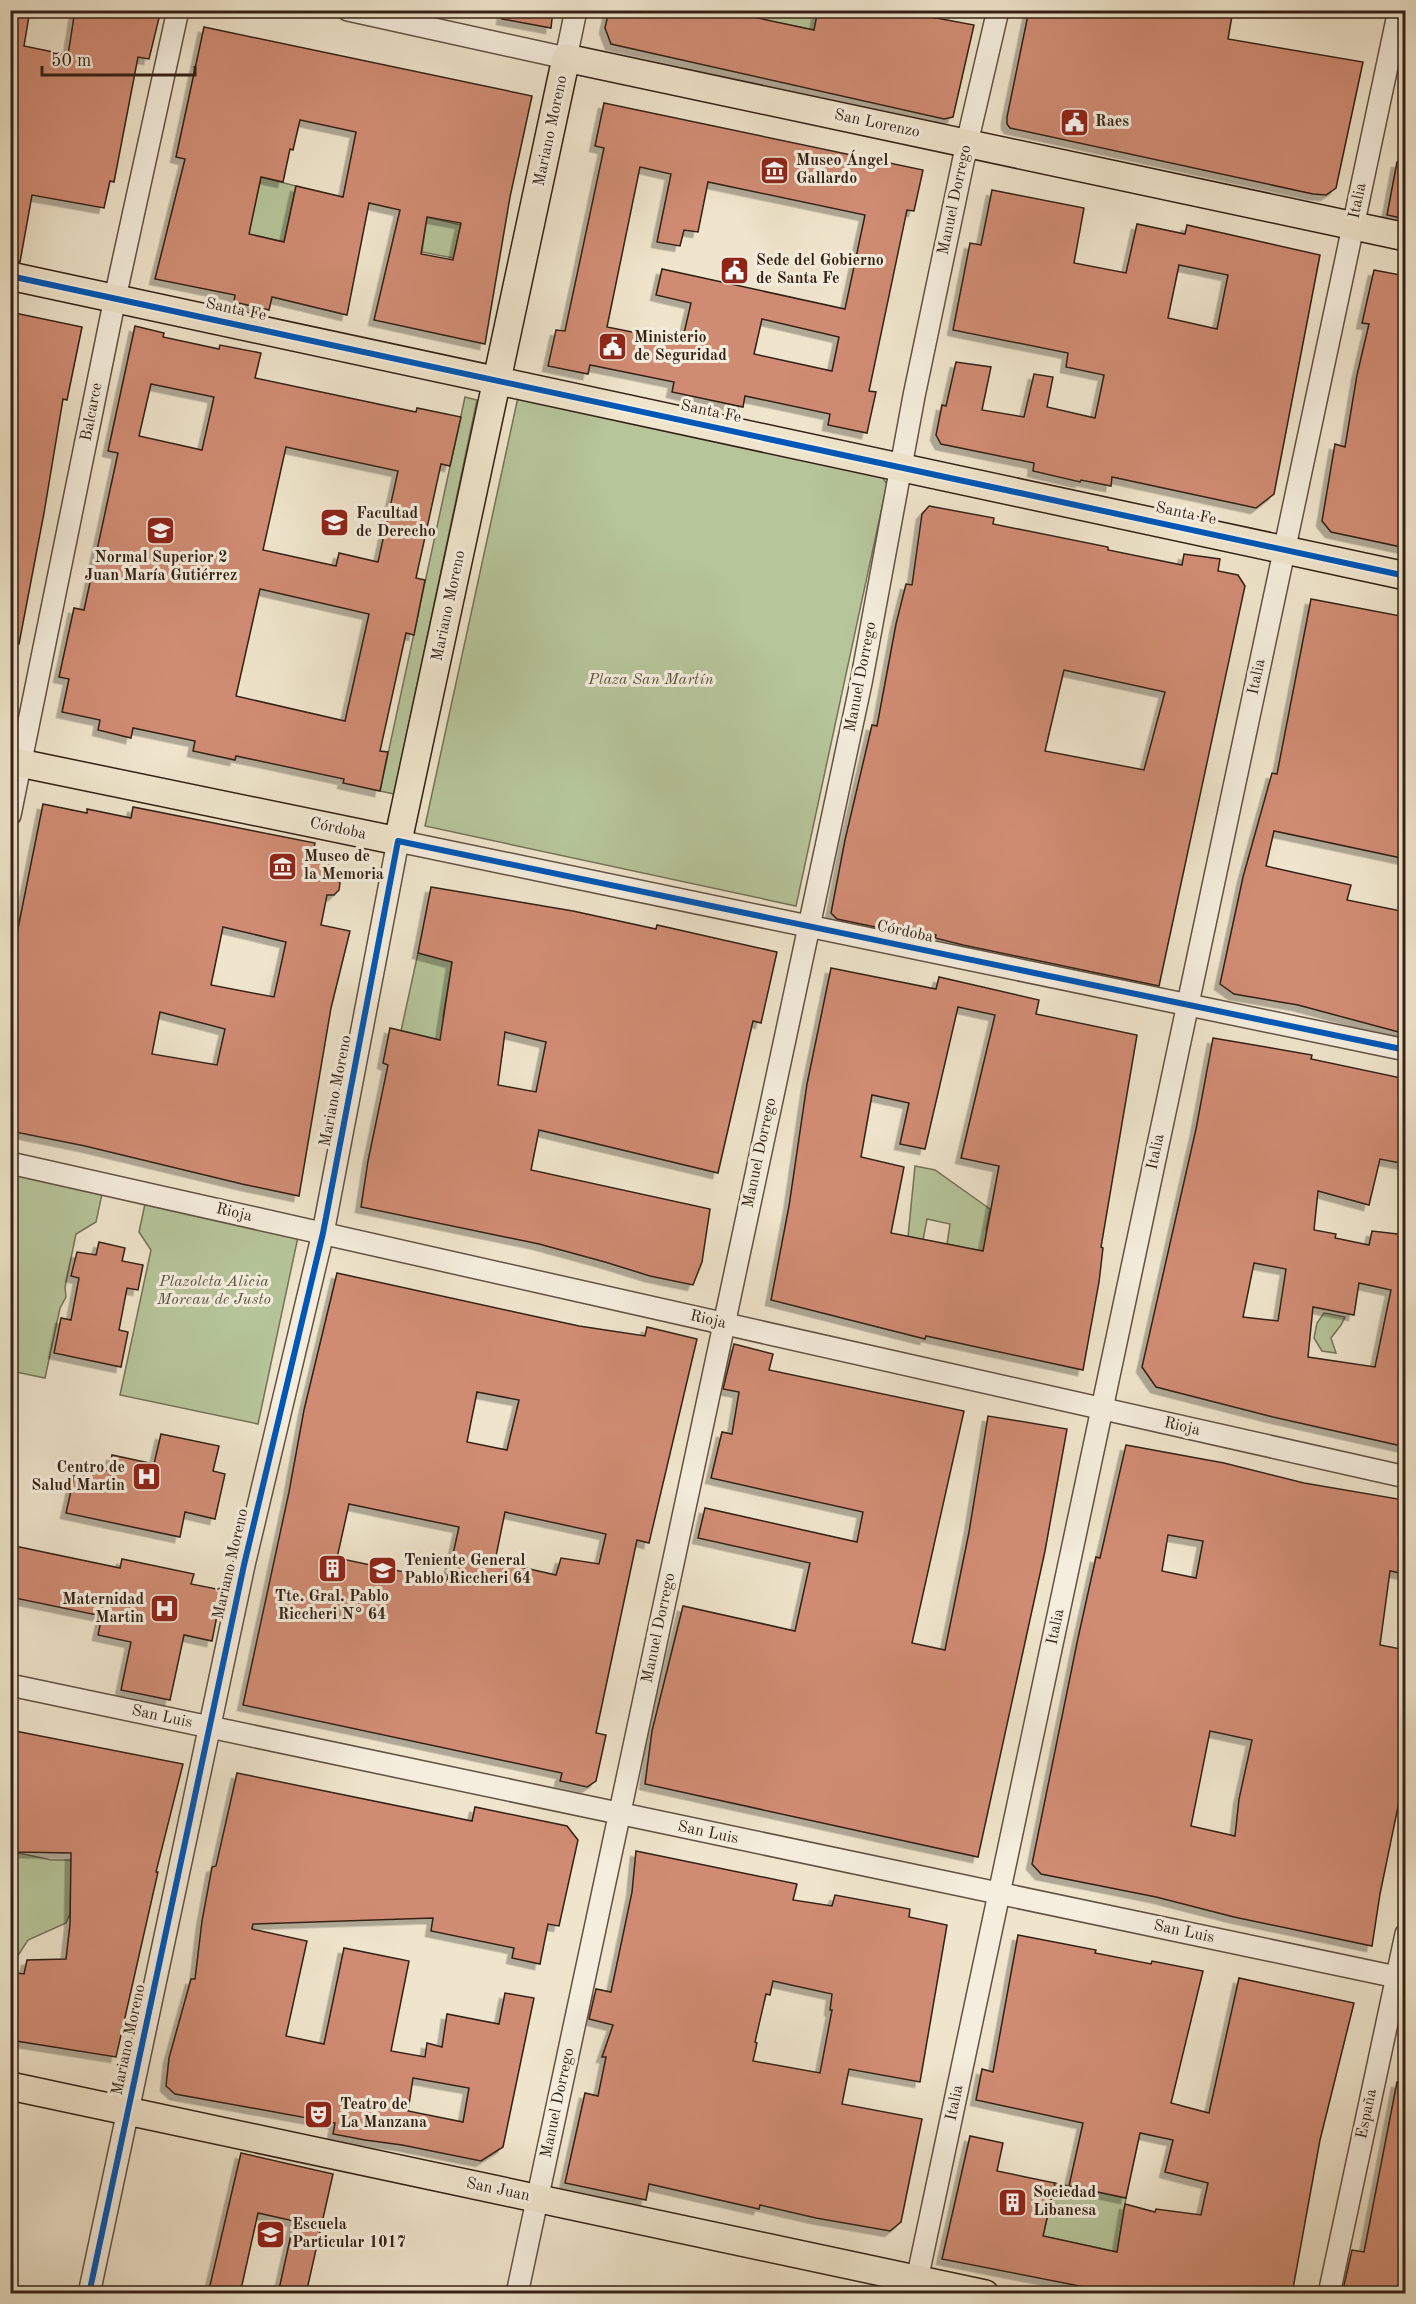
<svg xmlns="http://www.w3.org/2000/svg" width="1416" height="2304" font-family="'Old Standard TT',serif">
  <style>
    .green { fill: #b6c59a; stroke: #747358; stroke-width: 1.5 }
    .building { fill: #d08c73; stroke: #332115; stroke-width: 1.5; fill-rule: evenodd; filter: url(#shadow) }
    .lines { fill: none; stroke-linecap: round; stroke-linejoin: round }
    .minor-casing { stroke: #625243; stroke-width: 24 }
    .major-casing { stroke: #332115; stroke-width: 30 }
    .minor { stroke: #f5eede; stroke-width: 21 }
    .major { stroke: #efe5cc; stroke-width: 27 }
    .cycleway-casing { stroke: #f5eede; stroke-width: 10 }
    .cycleway { stroke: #0057b8; stroke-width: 6 }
    .labels { text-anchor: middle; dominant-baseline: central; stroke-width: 6; stroke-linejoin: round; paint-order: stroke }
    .poi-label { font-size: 16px; font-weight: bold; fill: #332115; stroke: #f5eede; text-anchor: start }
    .street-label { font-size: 16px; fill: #332115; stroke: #f5eede }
    .park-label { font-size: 16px; font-style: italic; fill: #5a523d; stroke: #f5eede }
  </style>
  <defs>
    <filter id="shadow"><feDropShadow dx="-5.5" dy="5.5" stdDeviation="0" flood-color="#0004"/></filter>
  </defs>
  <rect width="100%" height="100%" fill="#efe5cc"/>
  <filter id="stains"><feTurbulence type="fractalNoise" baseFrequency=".00333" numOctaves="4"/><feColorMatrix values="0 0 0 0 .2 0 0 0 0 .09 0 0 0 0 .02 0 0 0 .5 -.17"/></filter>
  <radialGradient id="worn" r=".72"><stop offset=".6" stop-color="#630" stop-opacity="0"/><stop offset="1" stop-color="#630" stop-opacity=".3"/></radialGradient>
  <g class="green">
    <polygon points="720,11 818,11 814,30"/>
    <polygon points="261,177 296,186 284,242 248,234"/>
    <polygon points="427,217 461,225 453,258 422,252"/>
    <polygon points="520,388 874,466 887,484 796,906 425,826"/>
    <polygon points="465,397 477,400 394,794 380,791"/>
    <polygon points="418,953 452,962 443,1017 504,1031 502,1055 401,1031"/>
    <polygon points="915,1166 935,1170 990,1209 986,1230 1030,1238 1028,1261 947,1244 950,1224 927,1219 923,1240 908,1237"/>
    <polygon points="11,1174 102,1194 96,1222 76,1234 65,1287 66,1297 60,1308 45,1378 11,1371"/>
    <polygon points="145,1204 298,1237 258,1424 120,1395 151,1250 139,1232"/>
    <polygon points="1324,1313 1345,1317 1341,1325 1331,1338 1336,1353 1322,1351 1314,1338 1317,1323"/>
    <polygon points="10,1851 51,1860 83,1860 107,1871 71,1878 70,1914 66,1923 28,1940 17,1957 11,1953"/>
    <polygon points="1055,2183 1126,2198 1117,2252 1043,2236"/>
  </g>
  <g class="building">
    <polygon points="10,10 30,10 24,46 68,55 75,10 153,10 159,18 149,59 138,57 114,182 110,181 104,208 32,195 20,262 10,261"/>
    <polygon points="503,10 553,10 551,28 502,19"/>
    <polygon points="609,10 720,10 814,30 818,10 894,10 974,25 953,117 944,119 611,44 605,28"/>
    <polygon points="1029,10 1233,10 1228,39 1363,62 1336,188 1326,195 1313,194 1010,128 1007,124 1007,117"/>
    <path d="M204,27L532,96L510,197L485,344L374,320L400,210L369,203L347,315L272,297L269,310L234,302L235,295L155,279L185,159L176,157ZM300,120L356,132L343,197L296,186L284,242L249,234L261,177L283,182L290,149L293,150ZM427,217L461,223L453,260L421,254Z"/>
    <path d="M604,103L923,170L914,211L907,210L869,391L876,392L867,433L828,425L830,414L745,396L743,407L672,392L674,382L590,365L588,374L548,366L556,330L565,331L604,148L595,146ZM640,167L671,174L657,242L680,246L684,230L698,232L708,182L865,215L845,309L662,269L656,295L691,303L682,342L607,327ZM762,319L839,337L832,371L754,354Z"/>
    <polygon points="1397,162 1406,163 1406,219 1387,215"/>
    <path d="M992,190L1084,208L1074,263L1126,273L1137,224L1185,234L1187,225L1320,255L1274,494L1256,508L1112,477L1111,486L1081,480L1080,482L1033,471L1034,463L941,444L936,435L942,405L946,406L956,362L991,367L982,410L1024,417L1034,374L1053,377L1047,407L1095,418L1104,375L1066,367L1068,353L953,330L970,243L981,245ZM1179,265L1228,275L1217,329L1168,318Z"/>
    <polygon points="1374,270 1406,276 1406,548 1331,532 1322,521 1335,444 1345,447 1357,375 1369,324 1362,323"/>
    <polygon points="10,312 82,327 67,400 63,399 44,513 19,644 10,643"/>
    <path d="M135,326L164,333L163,337L219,349L220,345L261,353L255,378L416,412L417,408L461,417L450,466L441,464L416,578L425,580L414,635L406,633L380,751L388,752L380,791L343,783L344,779L236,756L235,760L193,751L195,741L133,728L131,738L98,730L100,720L62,712L69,679L59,677L74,608L84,610L118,453L108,451ZM151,384L214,397L202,450L139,436ZM286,447L398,471L378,562L339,553L336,566L263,550ZM260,589L369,614L345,721L236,696Z"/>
    <path d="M929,506L994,518L993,524L1108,547V550L1182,565L1184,554L1220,559L1218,571L1238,575L1245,586L1159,986L963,945L935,938L936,935L902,926L899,932L837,919L831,913L845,840L872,725L877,726L896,624L906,584L912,585L922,514ZM1064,670L1165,692L1144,770L1045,751Z"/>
    <polygon points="1311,599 1406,617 1406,859 1274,831 1266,866 1351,885 1347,900 1406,912 1406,1034 1298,1005 1234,994 1220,984 1243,877 1272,773 1277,774"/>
    <path d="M43,804L87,813V809L131,818L133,807L315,843L313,852L333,856L330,870L340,883L339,890L334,895H327L321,925L350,931L331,1008L299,1196L242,1184L85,1146L10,1131V968ZM223,927L286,942L274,997L211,985ZM160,1012L225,1029L217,1065L152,1054Z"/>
    <path d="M431,887L573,911L656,929L657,925L777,952L761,1023L753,1021L718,1173L539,1130L531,1170L710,1209L702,1262L693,1285L650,1276L605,1262L539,1244L361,1207L368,1161L388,1065L383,1063L390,1028L440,1040L452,962L418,953ZM505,1032L546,1042L536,1092L498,1085Z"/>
    <path d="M831,968L936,989L939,977L1039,1000L1036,1014L1137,1035L1101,1247L1103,1248L1099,1282L1083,1370L926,1336L925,1339L771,1300L789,1206L807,1084ZM958,1007L995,1015L961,1158L999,1166L983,1251L891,1233L904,1167L861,1157L872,1095L909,1103L900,1144L925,1149Z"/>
    <path d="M1213,1038L1312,1055L1311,1059L1406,1079V1164L1380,1159L1369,1205L1318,1191L1314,1230L1336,1234L1335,1238L1369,1245L1372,1231L1406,1235V1447L1273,1417L1156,1387L1142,1367L1196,1129ZM1254,1263L1286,1269L1278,1321L1243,1317ZM1359,1283L1391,1290L1375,1367L1308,1357L1313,1307L1354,1315Z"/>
    <polygon points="99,1242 125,1248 122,1261 143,1265 138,1290 127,1288 119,1330 128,1332 121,1367 54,1353 61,1318 71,1320 79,1278 71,1276 77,1252 96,1255"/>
    <path d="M337,1273L579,1326L645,1336L647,1327L697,1339L649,1543L637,1540L596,1733L606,1735L596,1781L587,1787L560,1781L562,1773L243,1705L289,1492L304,1410ZM477,1392L519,1400L507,1450L467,1442ZM349,1504L459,1527L447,1581L337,1558ZM505,1512L606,1534L599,1564L561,1558L556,1575L495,1561Z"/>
    <polygon points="734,1344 773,1354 769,1370 964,1411 912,1643 945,1650 969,1532 988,1416 1067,1429 1045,1551 978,1857 645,1784 652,1731 683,1606 795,1631 810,1563 698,1538 705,1508 857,1542 863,1512 711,1478 722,1432 732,1434 739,1392 723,1389"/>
    <polygon points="161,1434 219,1446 213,1471 225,1474 215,1519 185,1512 180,1537 66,1513 77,1464 109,1471 112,1455 154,1464"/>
    <path d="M1126,1445L1224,1463L1304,1483L1404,1500L1401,1516L1406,1517V1574L1390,1571L1380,1645L1406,1650V1768L1380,1894L1372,1946L1234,1917L1156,1897L1041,1874L1032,1864L1078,1638L1096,1557L1100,1558ZM1168,1535L1203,1541L1196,1578L1162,1571ZM1210,1731L1252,1740L1239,1799L1235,1836L1191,1826Z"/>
    <polygon points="10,1545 120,1568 122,1559 194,1574 191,1584 222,1590 212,1641 184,1635 170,1700 121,1690 131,1642 98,1635 102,1616 10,1597"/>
    <polygon points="10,1730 183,1764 156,1872 158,1872 116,2057 10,2040 10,1972 24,1974 27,1960 66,1959 70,1924 71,1853 16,1852 16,1850 10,1849"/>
    <path d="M237,1773L472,1821L475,1807L567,1826L578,1840L559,1926L548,1924L540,1964L512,1958L514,1948L431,1931L433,1918L253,1924L252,1929L307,1941L286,2036L324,2044L344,1948L409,1961L391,2051L425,2057L427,2043L442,2047L447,2014L499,2024L505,1993L534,1998L503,2147L481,2161L402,2145L365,2140L333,2134L335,2123L175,2094L166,2086L169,2058L191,1979H195L202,1921L212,1867L216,1866ZM413,2078L469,2088L463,2122L408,2111Z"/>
    <path d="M636,1851L797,1884L793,1900L832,1906L835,1895L910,1909L909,1917L947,1925L920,2082L849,2069L842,2104L922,2119L901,2222L890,2231L816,2218L760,2205L759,2209L649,2184L646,2200L565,2183L585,2093L598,2096L606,2057H602L613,2025L589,2019L596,1989L611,1992L632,1892ZM773,1981L832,1994L830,2010H832L820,2073L753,2061L757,2043L755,2042L766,1994L770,1995Z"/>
    <polygon points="1018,1935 1096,1950 1095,1953 1151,1964 1152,1961 1203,1971 1171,2103 1209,2113 1239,1978 1354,2003 1320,2140 1292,2294 1120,2294 942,2259 970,2136 1003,2143 997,2171 1055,2183 1043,2236 1117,2252 1125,2204 1155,2212 1156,2209 1201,2215 1208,2183 1165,2172 1173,2140 1140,2133 1126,2198 1069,2186 1083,2123 976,2100 982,2069 993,2072"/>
    <polygon points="1397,2082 1406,2083 1406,2294 1342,2294 1352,2250 1364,2252"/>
    <polygon points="241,2153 333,2174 306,2294 278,2294 294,2221 258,2213 240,2294 208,2294"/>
  </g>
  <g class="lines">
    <defs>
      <g id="minor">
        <polyline points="348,10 566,58 576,10"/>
        <polyline points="10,815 115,298 178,10"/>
        <polyline points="10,1163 1406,1477"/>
        <polyline points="10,1685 1406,1979"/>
        <polyline points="89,2294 244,1565 323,1233 398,841 1406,1050"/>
        <polyline points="517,2294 861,683 914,396 967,143 998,10"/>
        <polyline points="914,2294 1399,10"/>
        <polyline points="1329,2294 1406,1934"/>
      </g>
      <g id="major">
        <polyline points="10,276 1406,576"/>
        <polyline points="10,761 398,841 566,58 1406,237"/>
        <polyline points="10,2086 985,2294"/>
      </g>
    </defs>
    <use href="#minor" class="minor-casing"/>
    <use href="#major" class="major-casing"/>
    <use href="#minor" class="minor"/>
    <use href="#major" class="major"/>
    <defs>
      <g id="cycleway">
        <polyline points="10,276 1406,576"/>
        <polyline points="89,2294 244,1565 323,1233 398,841 1406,1050"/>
      </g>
    </defs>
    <use href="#cycleway" class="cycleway-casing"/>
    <use href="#cycleway" class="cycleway"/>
  </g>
  <defs>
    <symbol id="civic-square" viewBox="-11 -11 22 22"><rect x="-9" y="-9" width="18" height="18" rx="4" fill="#8f2418" stroke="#f5eede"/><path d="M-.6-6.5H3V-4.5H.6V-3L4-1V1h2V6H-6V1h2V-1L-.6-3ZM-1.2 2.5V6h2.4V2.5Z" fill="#fff"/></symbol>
    <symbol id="museum-square" viewBox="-11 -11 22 22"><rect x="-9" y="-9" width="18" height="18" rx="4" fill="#8f2418" stroke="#f5eede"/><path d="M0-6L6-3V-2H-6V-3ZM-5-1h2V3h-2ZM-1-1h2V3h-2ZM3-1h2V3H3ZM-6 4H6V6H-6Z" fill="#fff"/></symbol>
    <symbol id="university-square" viewBox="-11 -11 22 22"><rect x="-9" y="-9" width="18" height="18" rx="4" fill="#8f2418" stroke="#f5eede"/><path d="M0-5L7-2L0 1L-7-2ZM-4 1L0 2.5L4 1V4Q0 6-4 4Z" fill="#fff"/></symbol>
    <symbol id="school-square" viewBox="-11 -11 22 22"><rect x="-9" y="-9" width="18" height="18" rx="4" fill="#8f2418" stroke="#f5eede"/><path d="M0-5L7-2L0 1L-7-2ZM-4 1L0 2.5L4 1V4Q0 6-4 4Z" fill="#fff"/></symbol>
    <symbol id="hospital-square" viewBox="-11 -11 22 22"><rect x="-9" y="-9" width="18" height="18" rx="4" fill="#8f2418" stroke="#f5eede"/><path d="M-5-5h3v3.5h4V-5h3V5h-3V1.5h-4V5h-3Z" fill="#fff"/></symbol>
    <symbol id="building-square" viewBox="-11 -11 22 22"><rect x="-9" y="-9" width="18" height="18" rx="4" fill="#8f2418" stroke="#f5eede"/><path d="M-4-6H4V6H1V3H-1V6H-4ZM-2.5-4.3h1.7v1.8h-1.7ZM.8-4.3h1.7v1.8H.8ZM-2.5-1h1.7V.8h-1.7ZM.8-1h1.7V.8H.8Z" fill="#fff"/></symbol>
    <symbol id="theatre-square" viewBox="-11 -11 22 22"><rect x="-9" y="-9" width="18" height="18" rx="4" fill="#8f2418" stroke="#f5eede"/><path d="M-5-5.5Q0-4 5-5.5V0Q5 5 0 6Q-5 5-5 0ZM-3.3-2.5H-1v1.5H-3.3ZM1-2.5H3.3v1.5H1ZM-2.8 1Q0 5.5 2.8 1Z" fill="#fff"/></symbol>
  </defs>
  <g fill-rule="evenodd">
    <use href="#civic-square" x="1058" y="106" width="33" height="33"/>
    <use href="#museum-square" x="758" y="154" width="33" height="33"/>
    <use href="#civic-square" x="718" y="254" width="33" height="33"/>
    <use href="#civic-square" x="596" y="330" width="33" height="33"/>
    <use href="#university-square" x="318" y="506" width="33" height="33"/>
    <use href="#school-square" x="144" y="514" width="33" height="33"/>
    <use href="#museum-square" x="266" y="850" width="33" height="33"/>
    <use href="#hospital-square" x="130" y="1460" width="33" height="33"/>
    <use href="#building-square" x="316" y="1552" width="33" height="33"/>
    <use href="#school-square" x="366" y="1554" width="33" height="33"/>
    <use href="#hospital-square" x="148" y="1592" width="33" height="33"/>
    <use href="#theatre-square" x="302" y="2098" width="33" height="33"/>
    <use href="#building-square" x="996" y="2186" width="33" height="33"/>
    <use href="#school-square" x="254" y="2218" width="33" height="33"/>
  </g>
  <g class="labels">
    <g class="poi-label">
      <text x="1095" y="122">Raes</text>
      <text x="796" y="161">Museo Ángel<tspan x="796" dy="18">Gallardo</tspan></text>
      <text x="756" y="261">Sede del Gobierno<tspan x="756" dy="18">de Santa Fe</tspan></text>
      <text x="634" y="338">Ministerio<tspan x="634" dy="18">de Seguridad</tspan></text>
      <text x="356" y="514">Facultad<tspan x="356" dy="18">de Derecho</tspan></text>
      <text x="161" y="558" text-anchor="middle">Normal Superior 2<tspan x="161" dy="18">Juan María Gutiérrez</tspan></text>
      <text x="304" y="857">Museo de<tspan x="304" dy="18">la Memoria</tspan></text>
      <text x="125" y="1468" text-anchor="end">Centro de<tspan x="125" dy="18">Salud Martin</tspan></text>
      <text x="404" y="1561">Teniente General<tspan x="404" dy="18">Pablo Riccheri 64</tspan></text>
      <text x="332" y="1597" text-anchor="middle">Tte. Gral. Pablo<tspan x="332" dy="18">Riccheri N° 64</tspan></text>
      <text x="144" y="1600" text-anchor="end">Maternidad<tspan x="144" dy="18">Martin</tspan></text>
      <text x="340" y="2105">Teatro de<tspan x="340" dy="18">La Manzana</tspan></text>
      <text x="1033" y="2193">Sociedad<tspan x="1033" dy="18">Libanesa</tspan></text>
      <text x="292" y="2225">Escuela<tspan x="292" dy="18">Particular 1017</tspan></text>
    </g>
    <g class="street-label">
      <text transform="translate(877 124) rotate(12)">San Lorenzo</text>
      <text transform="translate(551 131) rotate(-78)">Mariano Moreno</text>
      <text transform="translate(955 200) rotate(-78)">Manuel Dorrego</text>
      <text transform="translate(1358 201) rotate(-78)">Italia</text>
      <text transform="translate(236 310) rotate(12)">Santa Fe</text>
      <text transform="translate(92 412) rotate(-79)">Balcarce</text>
      <text transform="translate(711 412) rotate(12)">Santa Fe</text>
      <text transform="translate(1186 514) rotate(12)">Santa Fe</text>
      <text transform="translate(449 606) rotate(-78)">Mariano Moreno</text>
      <text transform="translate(861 677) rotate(-79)">Manuel Dorrego</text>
      <text transform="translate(1257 677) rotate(-78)">Italia</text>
      <text transform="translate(338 829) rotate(12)">Córdoba</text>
      <text transform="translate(905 932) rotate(12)">Córdoba</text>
      <text transform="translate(336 1091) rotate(-79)">Mariano Moreno</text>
      <text transform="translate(1156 1152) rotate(-78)">Italia</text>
      <text transform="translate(760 1153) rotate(-78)">Manuel Dorrego</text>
      <text transform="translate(234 1213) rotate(13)">Rioja</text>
      <text transform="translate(708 1320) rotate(13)">Rioja</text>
      <text transform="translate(1182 1427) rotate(13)">Rioja</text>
      <text transform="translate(231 1564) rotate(-77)">Mariano Moreno</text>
      <text transform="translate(1056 1627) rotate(-78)">Italia</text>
      <text transform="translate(659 1628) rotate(-78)">Manuel Dorrego</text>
      <text transform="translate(162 1717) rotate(12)">San Luis</text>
      <text transform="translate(708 1833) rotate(12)">San Luis</text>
      <text transform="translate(1184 1932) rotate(12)">San Luis</text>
      <text transform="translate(129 2040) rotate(-78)">Mariano Moreno</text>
      <text transform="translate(558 2103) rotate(-78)">Manuel Dorrego</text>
      <text transform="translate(955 2103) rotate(-78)">Italia</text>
      <text transform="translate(1367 2114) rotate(-78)">España</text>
      <text transform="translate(498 2190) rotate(12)">San Juan</text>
    </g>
    <g class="park-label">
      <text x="651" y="680">Plaza San Martín</text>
      <text x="214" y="1282">Plazoleta Alicia<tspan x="214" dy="18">Moreau de Justo</tspan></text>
    </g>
  </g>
  <rect width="1416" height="2304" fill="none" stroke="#efe5cc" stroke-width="36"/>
  <rect x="12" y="12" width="1392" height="2280" fill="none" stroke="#332115" stroke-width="3"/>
  <rect x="18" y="18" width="1380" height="2268" fill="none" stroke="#332115" stroke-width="1.5"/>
  <path d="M42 66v9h153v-9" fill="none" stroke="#332115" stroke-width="3"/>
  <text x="51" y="66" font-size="18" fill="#332115" stroke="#f5eede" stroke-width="4.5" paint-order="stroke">50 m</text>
  <rect width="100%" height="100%" filter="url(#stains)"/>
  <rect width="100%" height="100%" fill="url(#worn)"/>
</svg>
